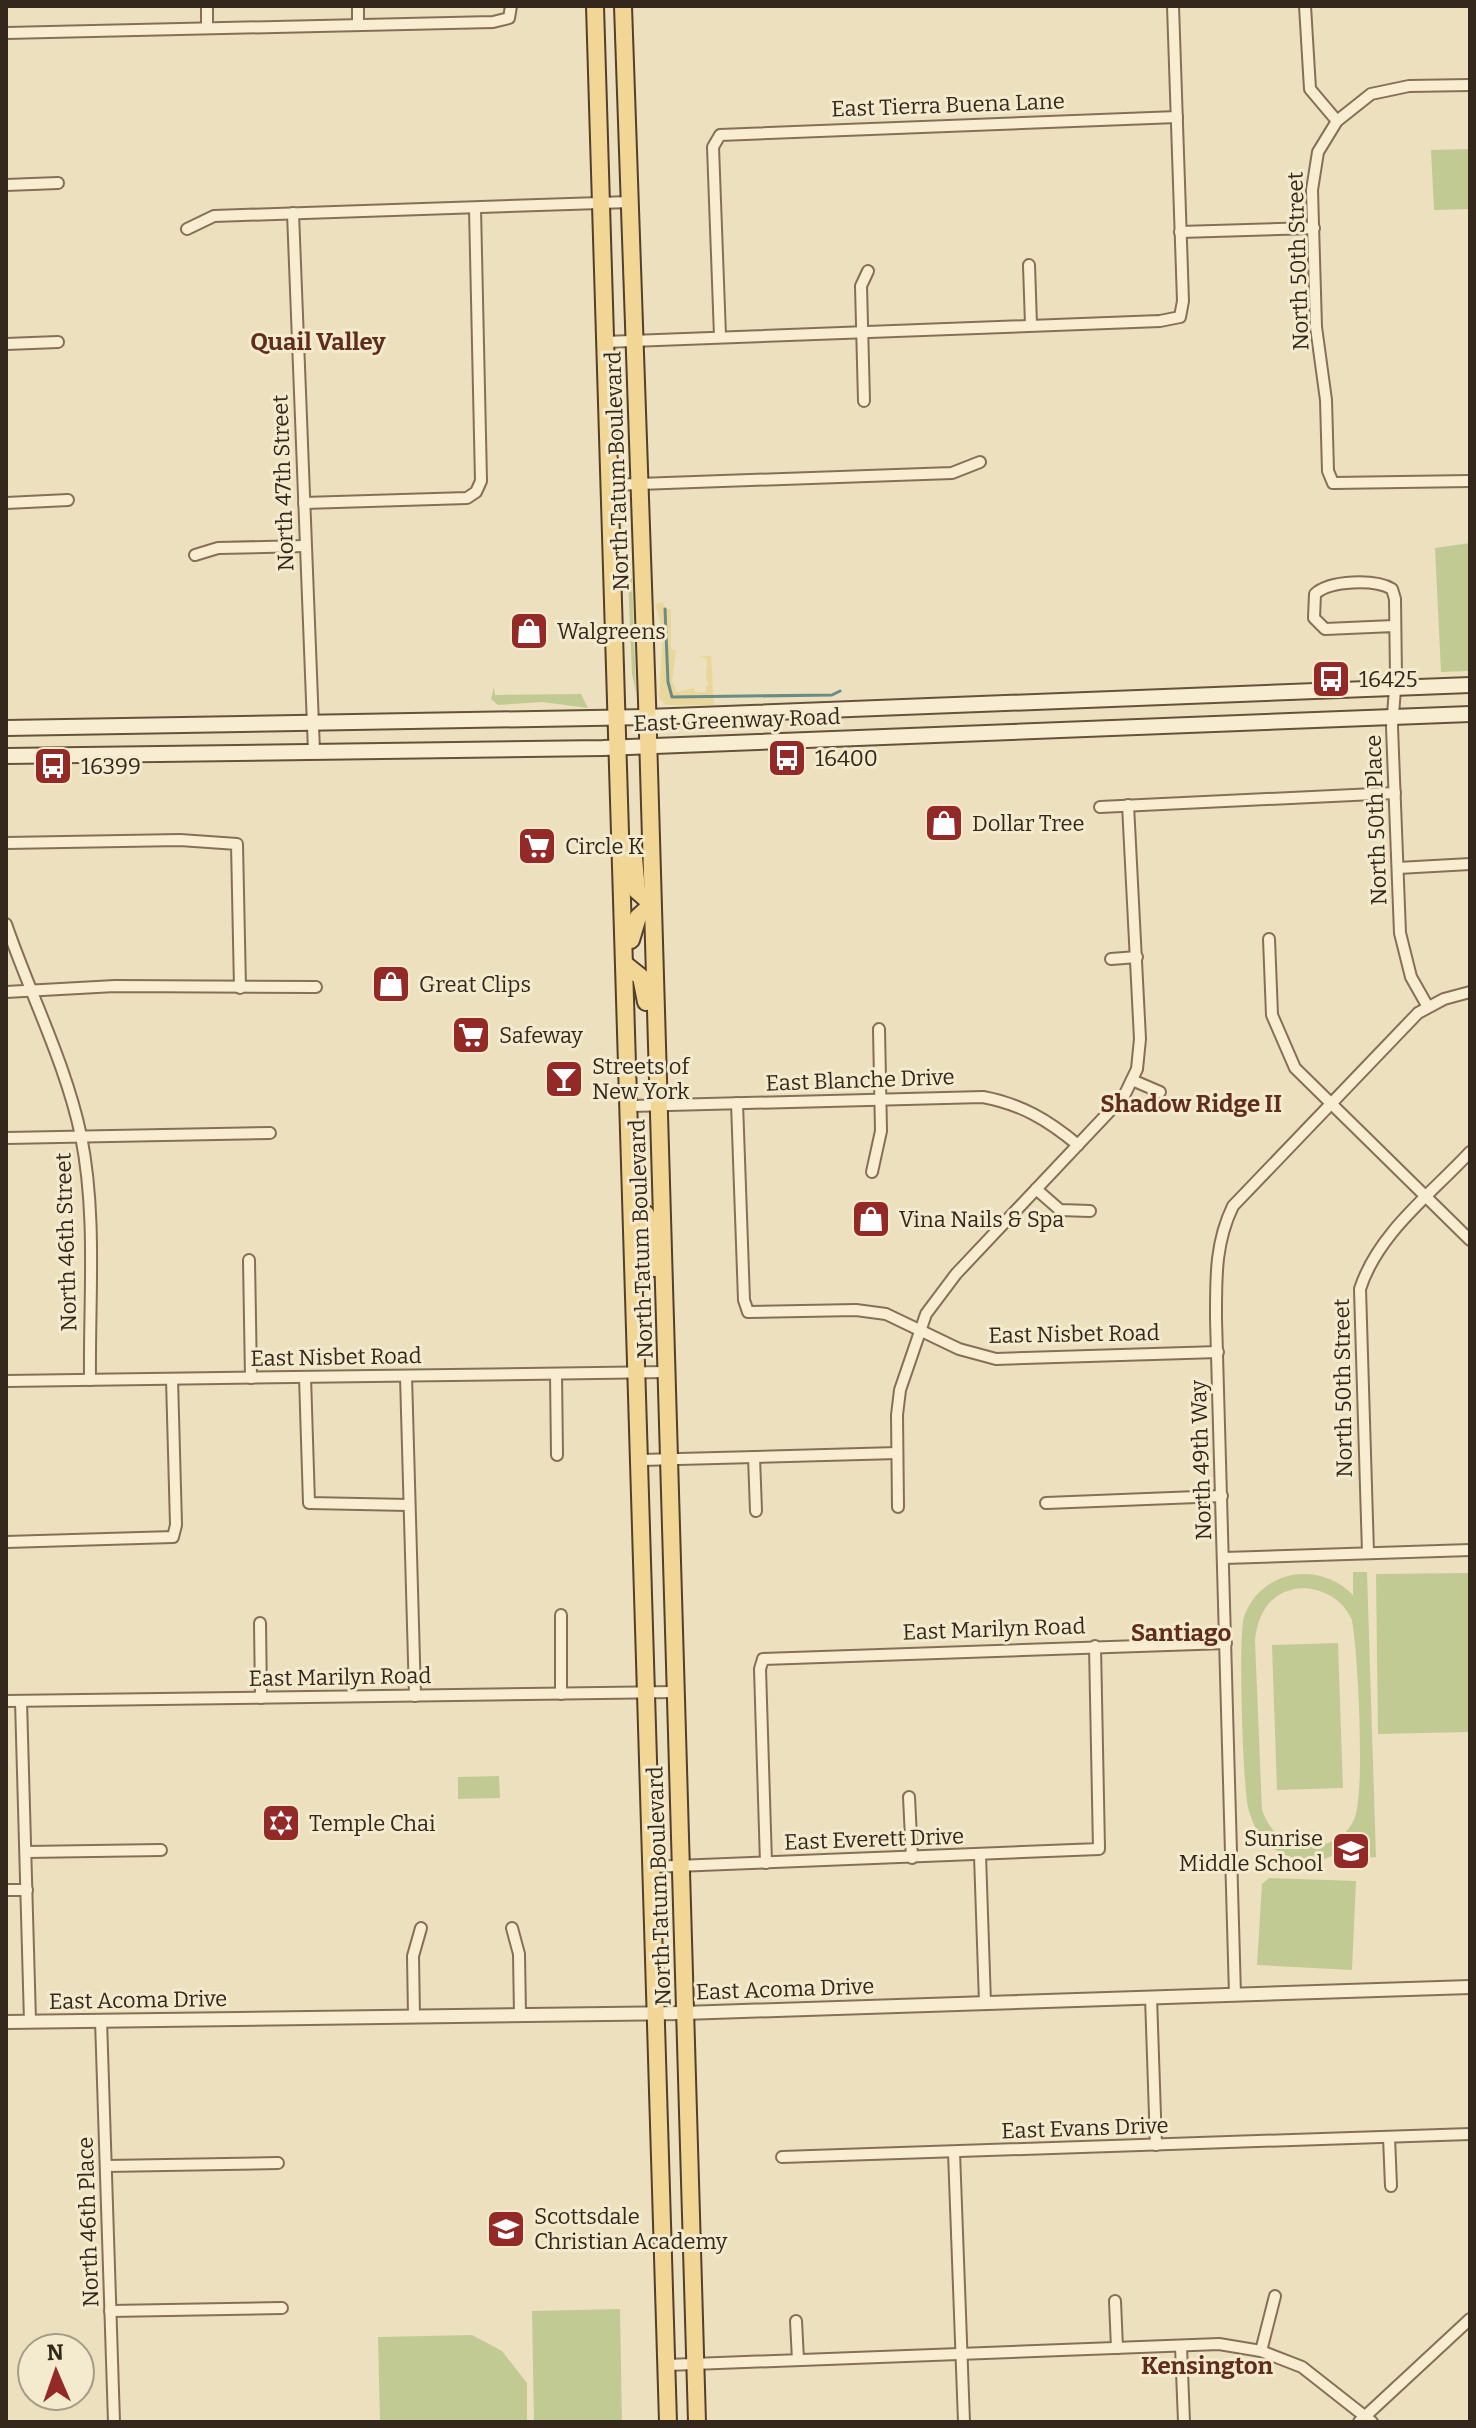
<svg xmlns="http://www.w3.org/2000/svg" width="1476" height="2428" font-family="Bitter,serif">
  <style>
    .green { fill: #c2ca93; fill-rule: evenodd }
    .sand { fill: #e9d69b }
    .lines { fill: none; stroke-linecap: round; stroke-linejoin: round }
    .stream { stroke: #698c84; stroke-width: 3 }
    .minor-casing { stroke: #857057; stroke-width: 14 }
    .tertiary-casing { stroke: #857057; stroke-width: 16 }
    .secondary-casing { stroke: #66513b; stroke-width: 18 }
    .primary-casing { stroke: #523f2c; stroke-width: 20 }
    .minor { stroke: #f8edd1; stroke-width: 10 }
    .tertiary { stroke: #f8edd1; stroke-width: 12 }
    .secondary { stroke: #f8edd1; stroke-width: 14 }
    .primary { stroke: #f1d695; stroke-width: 16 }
    .labels { text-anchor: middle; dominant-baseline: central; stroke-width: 6; stroke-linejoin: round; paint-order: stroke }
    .street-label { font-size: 22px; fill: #34281c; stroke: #f4eacd }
    .poi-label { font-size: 22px; fill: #34281c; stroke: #f4eacd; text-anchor: start }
    .neighbourhood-label { font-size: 24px; font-weight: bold; fill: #602c1c; stroke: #f4eacd }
  </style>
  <rect width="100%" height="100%" fill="#ede0be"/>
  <g class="green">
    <polygon points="1470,149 1470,209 1434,210 1431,150"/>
    <polygon points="1470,543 1470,671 1441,672 1435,548"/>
    <polygon points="628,578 632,578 636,692 632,674"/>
    <polygon points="494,687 495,695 581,694 588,708 542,702 498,705 491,699"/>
    <path d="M1353,1572H1367L1376,1857L1361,1858L1360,1836C1346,1851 1328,1862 1306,1860C1289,1858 1269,1850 1259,1835C1255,1827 1250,1816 1248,1807C1243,1786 1238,1634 1244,1617C1260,1570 1319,1560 1353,1595ZM1306,1588C1327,1591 1343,1600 1352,1620C1358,1653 1365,1788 1355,1817C1348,1838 1322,1850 1300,1845C1280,1841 1269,1829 1262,1810L1255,1640C1258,1610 1274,1588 1306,1588Z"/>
    <polygon points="1470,1573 1470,1732 1378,1734 1376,1574"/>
    <polygon points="1338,1643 1343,1788 1277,1790 1272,1645"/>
    <polygon points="499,1776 500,1798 458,1799 458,1777"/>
    <polygon points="1269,1878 1356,1881 1352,1970 1257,1965 1262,1884"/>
    <polygon points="620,2309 622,2422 534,2422 532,2311"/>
    <polygon points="472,2335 502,2351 527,2383 527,2422 380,2422 378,2337"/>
  </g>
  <polygon class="sand" points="663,602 665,609 671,609 671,649 676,650 672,681 677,692 694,688 695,692 706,692 706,686 709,685 706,679 707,659 699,656 711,656 714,705 666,705 659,698 663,630 655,604"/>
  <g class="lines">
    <polyline class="stream" points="665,609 668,682 672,697 832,695 840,691"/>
    <defs>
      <g id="minor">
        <polyline points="207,6 207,28"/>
        <polyline points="358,6 358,24"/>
        <polyline points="1305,6 1310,89 1337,121"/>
        <polyline points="6,33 493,22 509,18 511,6"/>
        <polyline points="1470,85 1409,86 1371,94 1337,121 1318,152 1312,190 1316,327 1326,400 1328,471 1333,483 1470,481"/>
        <polyline points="6,185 58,183"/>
        <polyline points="293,213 314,751"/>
        <polyline points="187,229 214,216 630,202"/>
        <polyline points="1180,232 1314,228"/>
        <polyline points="1029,265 1031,325"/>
        <polyline points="720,336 713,147 720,135 1177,117"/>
        <polyline points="605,342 1160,321 1180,317 1183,301 1173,6"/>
        <polyline points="6,344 58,342"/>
        <polyline points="864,401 861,286 868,271"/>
        <polyline points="611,485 952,473 980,462"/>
        <polyline points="6,503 68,500"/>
        <polyline points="304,503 467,498 476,492 481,481 475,208"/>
        <polyline points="195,555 218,548 305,546"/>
        <path d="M1394,626L1325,629L1314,618L1315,594C1330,580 1375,579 1392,589L1395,599L1396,677L1392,727L1400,933L1411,977L1428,1007"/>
        <polyline points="1100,807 1395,793"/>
        <polyline points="6,843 180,840 237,844 240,988"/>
        <polyline points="1398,868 1470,864"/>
        <path d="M6,924C30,994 66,1064 81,1136C97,1215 89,1300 90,1380"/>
        <polyline points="1269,939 1272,1015 1295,1068 1470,1240"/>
        <polyline points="1111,959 1137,957"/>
        <polyline points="6,992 115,986 316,987"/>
        <polyline points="1132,1080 1160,1092"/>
        <polyline points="737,1103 744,1300 748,1312 856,1310 886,1314 959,1349 996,1359 1218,1352"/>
        <path d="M631,1106L983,1097C1021,1104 1048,1120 1078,1145"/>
        <polyline points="6,1138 270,1133"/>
        <polyline points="872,1172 881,1131 879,1029"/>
        <polyline points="1036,1189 1060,1210 1090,1211"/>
        <polyline points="249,1260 251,1378"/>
        <polyline points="556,1374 557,1455"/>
        <polyline points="406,1376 415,1696"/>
        <polyline points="305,1377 309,1503 409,1505"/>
        <polyline points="6,1381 667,1372"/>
        <polyline points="754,1457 756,1511"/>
        <polyline points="641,1460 897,1453"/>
        <polyline points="1046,1503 1222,1496"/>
        <polyline points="898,1507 897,1415 900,1390 926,1314 956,1274 1124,1096 1137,1069 1140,1039 1128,805"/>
        <polyline points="6,1542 173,1537 176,1525 172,1379"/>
        <path d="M1368,1553L1360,1289C1378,1233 1431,1194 1470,1152"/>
        <polyline points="1224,1558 1470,1550"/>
        <polyline points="561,1615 561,1694"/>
        <polyline points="260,1623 261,1698"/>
        <polyline points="6,1701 675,1692"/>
        <polyline points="21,1701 30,2021"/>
        <polyline points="909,1797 912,1858"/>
        <polyline points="26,1852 161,1850"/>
        <polyline points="980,1855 985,2003"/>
        <polyline points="766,1863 760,1669 763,1659 1226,1643"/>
        <polyline points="651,1867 1099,1849 1095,1646"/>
        <polyline points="6,1890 27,1890"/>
        <polyline points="512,1928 519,1954 520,2015"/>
        <path d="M1235,1995L1216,1319C1216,1278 1215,1243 1233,1206L1418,1013L1444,999L1470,992"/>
        <polyline points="1151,1997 1156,2145"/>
        <polyline points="414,2016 413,1956 421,1928"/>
        <polyline points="101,2020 114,2422"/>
        <polyline points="1389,2137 1391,2186"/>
        <polyline points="954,2152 964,2422"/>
        <polyline points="782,2157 1470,2134"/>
        <polyline points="106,2166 278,2163"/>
        <polyline points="1115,2301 1117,2348"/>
        <polyline points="110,2311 282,2308"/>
        <polyline points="796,2321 798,2360"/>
        <polyline points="1181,2346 1184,2422"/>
        <polyline points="1261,2351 1275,2296"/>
        <polyline points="667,2365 1219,2344 1261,2351 1302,2367 1372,2422"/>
        <polyline points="1359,2422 1470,2319"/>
      </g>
      <polyline id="tertiary" points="6,2022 684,2013 1470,1987"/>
      <g id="secondary">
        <polyline points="6,728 647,717 1470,685"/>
        <polyline points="6,756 603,748 1470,714"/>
      </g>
      <g id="primary">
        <polyline points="595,6 668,2422"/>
        <polyline points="623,6 647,701 697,2422"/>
        <polyline points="634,858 637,891 652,904"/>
        <polyline points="631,940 638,917 652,904"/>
        <polyline points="626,965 641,977 646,1002"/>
        <polyline points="633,1207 646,1214 654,1268"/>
      </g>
    </defs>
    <use href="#minor" class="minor-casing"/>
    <use href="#tertiary" class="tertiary-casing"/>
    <use href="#secondary" class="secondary-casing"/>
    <use href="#primary" class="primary-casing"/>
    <use href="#minor" class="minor"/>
    <use href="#tertiary" class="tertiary"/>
    <use href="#secondary" class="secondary"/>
    <use href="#primary" class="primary"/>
  </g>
  <defs>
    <symbol id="shop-square" viewBox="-11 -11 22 22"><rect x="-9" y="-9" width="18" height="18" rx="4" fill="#932a28" stroke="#f4eacd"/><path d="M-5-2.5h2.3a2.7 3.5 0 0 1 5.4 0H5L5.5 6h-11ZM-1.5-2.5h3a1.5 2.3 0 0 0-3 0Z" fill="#fff"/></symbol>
    <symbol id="bus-square" viewBox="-11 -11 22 22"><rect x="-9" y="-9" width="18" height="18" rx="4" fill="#932a28" stroke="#f4eacd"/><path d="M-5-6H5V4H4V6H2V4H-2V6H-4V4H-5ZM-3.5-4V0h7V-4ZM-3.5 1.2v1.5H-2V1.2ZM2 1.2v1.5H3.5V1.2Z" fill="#fff"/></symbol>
    <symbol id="supermarket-square" viewBox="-11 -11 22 22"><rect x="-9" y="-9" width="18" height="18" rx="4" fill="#932a28" stroke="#f4eacd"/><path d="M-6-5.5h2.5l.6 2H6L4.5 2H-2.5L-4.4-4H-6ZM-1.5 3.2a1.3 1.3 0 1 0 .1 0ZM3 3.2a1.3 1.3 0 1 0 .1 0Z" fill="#fff"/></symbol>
    <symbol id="bar-square" viewBox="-11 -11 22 22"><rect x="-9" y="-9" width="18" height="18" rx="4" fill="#932a28" stroke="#f4eacd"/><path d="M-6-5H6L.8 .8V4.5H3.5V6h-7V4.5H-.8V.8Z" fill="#fff"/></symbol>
    <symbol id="synagogue-square" viewBox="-11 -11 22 22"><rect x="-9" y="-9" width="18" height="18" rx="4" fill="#932a28" stroke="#f4eacd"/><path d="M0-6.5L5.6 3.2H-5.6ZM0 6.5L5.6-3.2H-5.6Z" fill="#fff"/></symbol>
    <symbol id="school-square" viewBox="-11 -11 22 22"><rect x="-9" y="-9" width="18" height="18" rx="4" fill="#932a28" stroke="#f4eacd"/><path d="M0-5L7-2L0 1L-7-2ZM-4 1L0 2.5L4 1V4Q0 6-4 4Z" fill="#fff"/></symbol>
  </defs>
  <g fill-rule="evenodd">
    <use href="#shop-square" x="507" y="609" width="44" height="44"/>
    <use href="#bus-square" x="1309" y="657" width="44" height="44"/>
    <use href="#bus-square" x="765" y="736" width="44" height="44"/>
    <use href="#bus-square" x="31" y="744" width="44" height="44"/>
    <use href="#shop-square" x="922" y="801" width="44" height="44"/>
    <use href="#supermarket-square" x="515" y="824" width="44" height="44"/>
    <use href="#shop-square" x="369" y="962" width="44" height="44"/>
    <use href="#supermarket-square" x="449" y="1013" width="44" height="44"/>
    <use href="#bar-square" x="542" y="1057" width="44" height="44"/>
    <use href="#shop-square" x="849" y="1197" width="44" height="44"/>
    <use href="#synagogue-square" x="259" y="1801" width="44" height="44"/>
    <use href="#school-square" x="1329" y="1829" width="44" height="44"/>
    <use href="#school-square" x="484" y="2207" width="44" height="44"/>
  </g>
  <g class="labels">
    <g class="street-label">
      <text transform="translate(948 105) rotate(-2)">East Tierra Buena Lane</text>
      <text transform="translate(1298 261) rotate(-92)">North 50th Street</text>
      <text transform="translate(617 471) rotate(-92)">North Tatum Boulevard</text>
      <text transform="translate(283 483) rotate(-92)">North 47th Street</text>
      <text transform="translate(737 720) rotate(-2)">East Greenway Road</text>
      <text transform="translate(1376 820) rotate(-92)">North 50th Place</text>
      <text transform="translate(860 1080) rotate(-2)">East Blanche Drive</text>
      <text transform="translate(641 1239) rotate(-92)">North Tatum Boulevard</text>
      <text transform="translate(66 1242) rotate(-92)">North 46th Street</text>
      <text transform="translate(1074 1334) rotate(-1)">East Nisbet Road</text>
      <text transform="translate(336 1357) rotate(-1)">East Nisbet Road</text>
      <text transform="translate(1343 1388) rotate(-91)">North 50th Street</text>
      <text transform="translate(1201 1460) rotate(-92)">North 49th Way</text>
      <text transform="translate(994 1629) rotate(-2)">East Marilyn Road</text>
      <text transform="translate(340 1677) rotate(-1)">East Marilyn Road</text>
      <text transform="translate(874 1839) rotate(-2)">East Everett Drive</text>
      <text transform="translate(659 1886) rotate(-92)">North Tatum Boulevard</text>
      <text transform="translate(785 1989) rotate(-2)">East Acoma Drive</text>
      <text transform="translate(138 2000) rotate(-1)">East Acoma Drive</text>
      <text transform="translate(1085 2128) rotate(-2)">East Evans Drive</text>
      <text transform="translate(88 2222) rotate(-92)">North 46th Place</text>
    </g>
    <g class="poi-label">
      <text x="557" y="631">Walgreens</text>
      <text x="1359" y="679">16425</text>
      <text x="815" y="758">16400</text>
      <text x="81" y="766">16399</text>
      <text x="972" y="823">Dollar Tree</text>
      <text x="565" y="846">Circle K</text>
      <text x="419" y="984">Great Clips</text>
      <text x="499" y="1035">Safeway</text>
      <text x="592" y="1066">Streets of<tspan x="592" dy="25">New York</tspan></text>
      <text x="899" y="1219">Vina Nails &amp; Spa</text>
      <text x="309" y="1823">Temple Chai</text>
      <text x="1323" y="1838" text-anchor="end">Sunrise<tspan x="1323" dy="25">Middle School</tspan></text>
      <text x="534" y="2216">Scottsdale<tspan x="534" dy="25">Christian Academy</tspan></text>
    </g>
    <g class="neighbourhood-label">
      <text x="318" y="342">Quail Valley</text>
      <text x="1191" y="1104">Shadow Ridge II</text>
      <text x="1181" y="1633">Santiago</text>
      <text x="1207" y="2366">Kensington</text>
    </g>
  </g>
  <rect width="1476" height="2428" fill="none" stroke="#34281c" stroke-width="16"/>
  <g transform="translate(56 2372) rotate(358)"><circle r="38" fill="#f4eacd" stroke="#a79c86" stroke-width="2"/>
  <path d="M0-6L14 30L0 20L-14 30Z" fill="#932a28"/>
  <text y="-12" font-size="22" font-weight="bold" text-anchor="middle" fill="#34281c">N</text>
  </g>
</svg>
